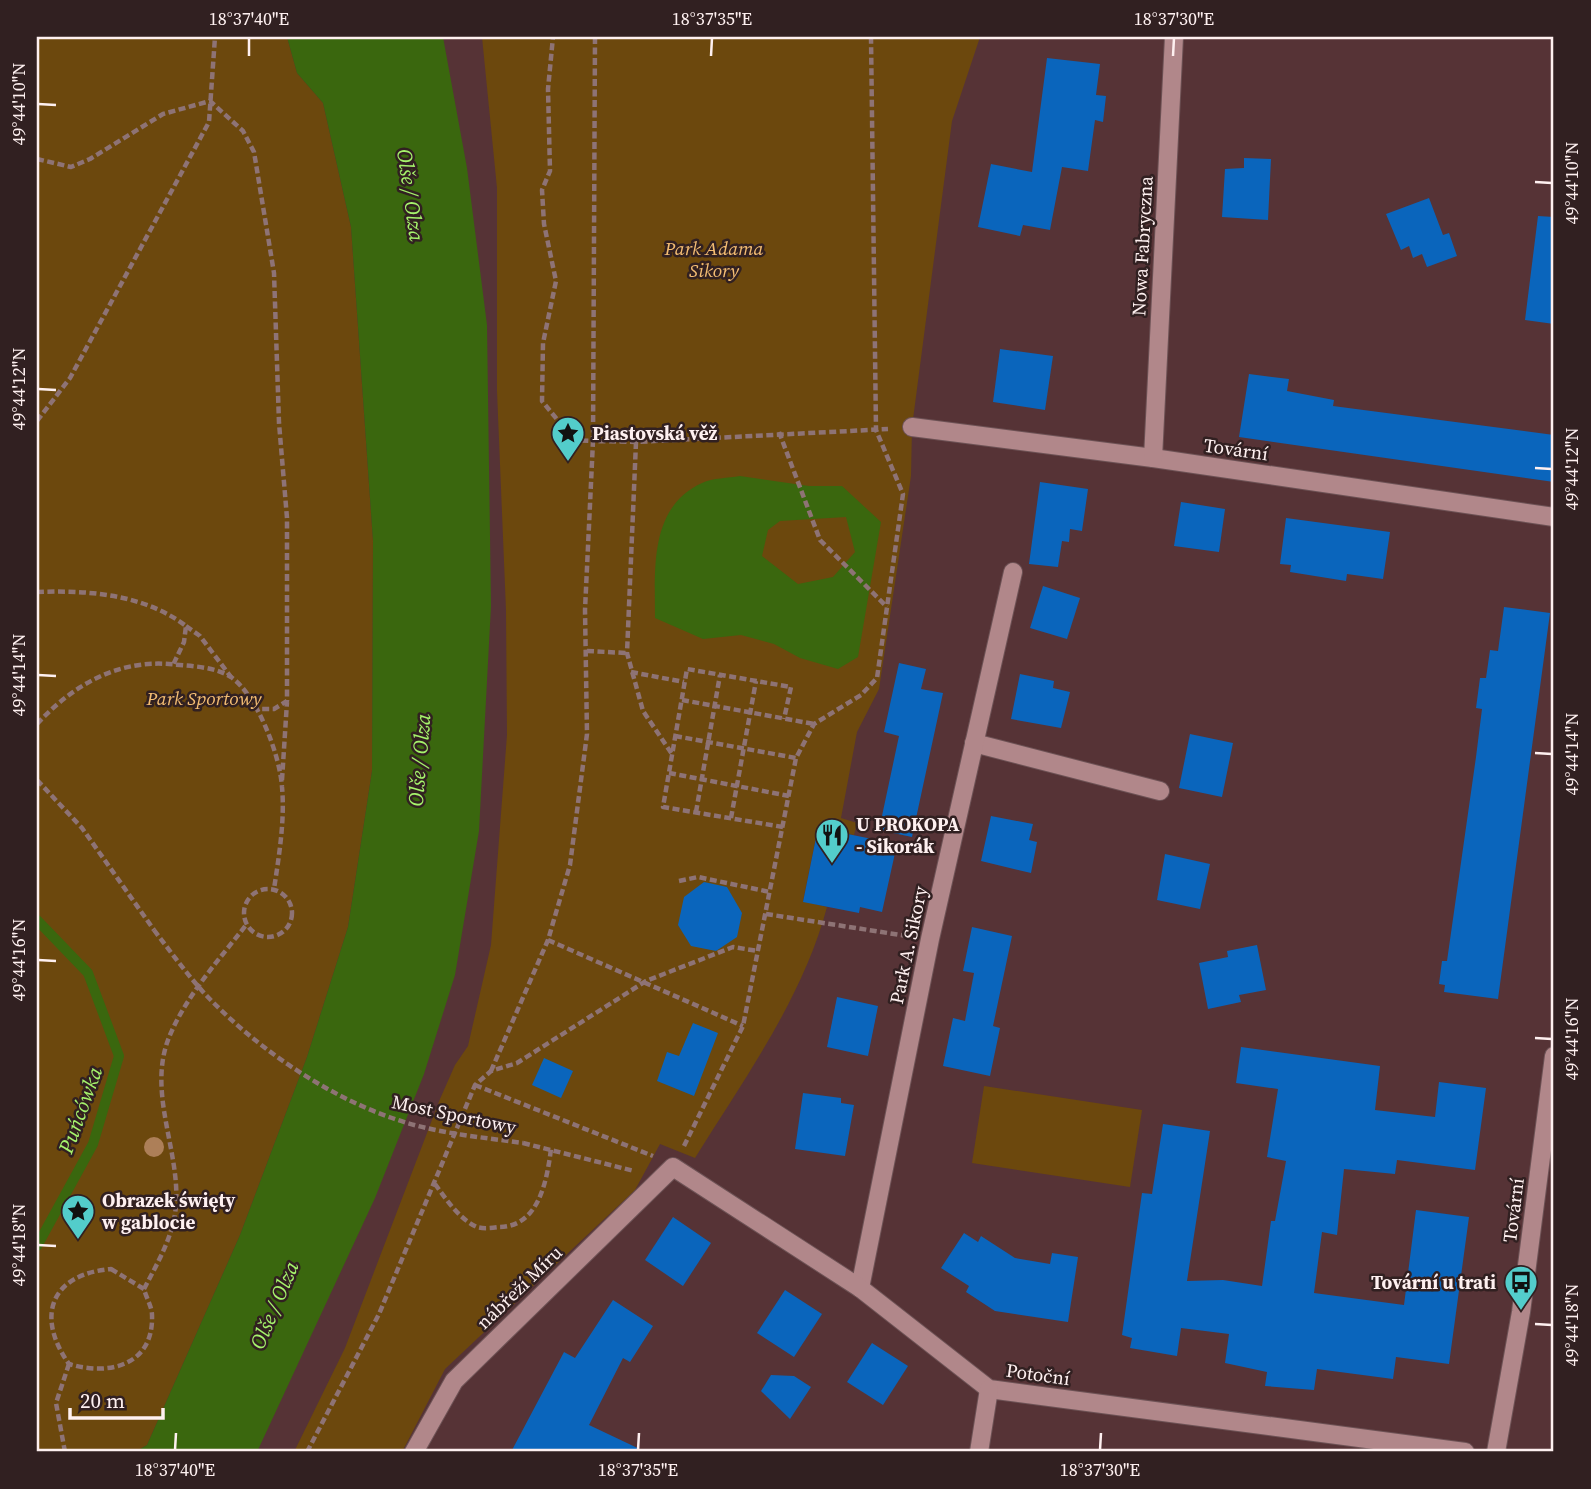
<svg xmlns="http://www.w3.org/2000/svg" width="1591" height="1489" font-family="'Source Serif 4',serif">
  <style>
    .green { fill: #6c480d }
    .water { fill: #3a670e; fill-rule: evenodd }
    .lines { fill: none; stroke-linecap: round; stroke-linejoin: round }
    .stream { stroke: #3a670e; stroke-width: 10 }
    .building { fill: #0a65bc }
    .street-casing { stroke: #6d5255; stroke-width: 20 }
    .path { stroke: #8e7375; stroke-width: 4.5; stroke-dasharray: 7 3.5; stroke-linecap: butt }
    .street { stroke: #b1878a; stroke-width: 18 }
    .path-bridge { stroke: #8e7375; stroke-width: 4.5; stroke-dasharray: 7 3.5; stroke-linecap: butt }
    .tree { fill: #ad7f58 }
    .ticks { fill: none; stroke: #fef0f0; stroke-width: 2.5 }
    .labels { text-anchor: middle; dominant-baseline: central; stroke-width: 5; stroke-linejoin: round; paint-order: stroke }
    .street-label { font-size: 19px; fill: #fef0f0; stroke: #312021 }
    .park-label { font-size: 19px; font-style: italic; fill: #f4bd73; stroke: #312021 }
    .poi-label { font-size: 19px; font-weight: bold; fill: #fef0f0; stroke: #312021; text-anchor: start }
    .water-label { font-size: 21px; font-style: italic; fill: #a6f46c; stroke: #312021 }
    .neatline { fill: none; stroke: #fef0f0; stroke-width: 2.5 }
    .ticks-label { font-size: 18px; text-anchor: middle; fill: #fef0f0 }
  </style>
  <rect width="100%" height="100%" fill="#563336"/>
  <g class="green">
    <polygon points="37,37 287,37 297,73 323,103 351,227 373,541 372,771 348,927 307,1057 240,1235 147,1445 135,1452 37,1452"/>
    <path d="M482,37H980L952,121L912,427L911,476L879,689L857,732L841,818L857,823L854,835L818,828L803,901L827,907C802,1000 745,1077 695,1158L660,1144L635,1190L445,1369L402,1452H294L345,1348L440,1099L455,1065L468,1046L491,945L507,735L506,610L497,391V188Z"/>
    <polygon points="984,1086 1142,1110 1130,1187 972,1163"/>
  </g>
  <g class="water">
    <polygon points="287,37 443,37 467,168 487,325 491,606 479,831 455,975 424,1074 375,1198 257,1452 135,1452 147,1445 240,1235 307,1057 348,927 372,771 373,541 351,227 323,103 297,73"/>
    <path d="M740,476L809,486H842L881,522L858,657L838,669L800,658L774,644L741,635L703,639L655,618C655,569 649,507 702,483C713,478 728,478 740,476ZM846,517L855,552L833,577L798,584L762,556L768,530L780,521Z"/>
  </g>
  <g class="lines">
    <polyline class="stream" points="37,920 88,973 119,1056 93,1144 37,1246"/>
  </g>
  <g class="building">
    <polygon points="1047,58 1100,64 1096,95 1106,96 1103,122 1095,120 1088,171 1062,167 1050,230 1023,225 1020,236 978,227 991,164 1032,172"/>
    <polygon points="1244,158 1271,159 1268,220 1222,217 1225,169 1244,168"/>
    <polygon points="1429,198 1443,235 1449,233 1457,256 1427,267 1422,254 1413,258 1409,246 1401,250 1386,214"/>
    <polygon points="1538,216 1554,217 1554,324 1525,320"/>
    <polygon points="1000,349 1053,356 1045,410 993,402"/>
    <polygon points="1249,374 1289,379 1287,391 1334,400 1333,406 1554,435 1554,482 1239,437"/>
    <polygon points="1040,482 1088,489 1082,531 1070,529 1069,542 1062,541 1058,567 1029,564"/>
    <polygon points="1181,502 1225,509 1219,552 1174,546"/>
    <polygon points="1286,518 1390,532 1383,579 1347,574 1346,581 1290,572 1291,565 1280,564"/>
    <polygon points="1043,586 1080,598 1067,639 1030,628"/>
    <polygon points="1504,607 1550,613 1498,999 1444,992 1445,985 1439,984 1442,961 1447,961 1476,757 1482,709 1476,708 1480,678 1486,678 1490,650 1498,651"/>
    <polygon points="899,663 926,669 921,689 943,693 912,837 879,830 899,736 884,732"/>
    <polygon points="1020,674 1054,681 1053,688 1070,692 1061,728 1011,719"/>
    <polygon points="1190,734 1233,743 1222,797 1179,788"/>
    <polygon points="991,816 1033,824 1029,840 1037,842 1031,873 981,861"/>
    <polygon points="818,828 897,844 882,912 860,907 859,913 803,902"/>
    <polygon points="1165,854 1210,864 1200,909 1157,900"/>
    <polygon points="704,882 727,887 742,913 737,937 716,951 691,946 678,925 684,897"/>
    <polygon points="972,927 1012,936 993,1026 1000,1028 990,1076 943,1066 953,1018 965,1021 974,973 963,971"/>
    <polygon points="1257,945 1266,990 1239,995 1241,1002 1208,1009 1199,963 1228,957 1227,951"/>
    <polygon points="837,997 878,1006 868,1056 827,1047"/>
    <polygon points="693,1023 718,1033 694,1096 657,1081 667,1052 679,1056"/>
    <polygon points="1241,1047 1380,1066 1375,1110 1435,1117 1439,1082 1486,1088 1475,1170 1397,1160 1395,1174 1344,1169 1337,1235 1322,1232 1314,1293 1404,1305 1416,1210 1469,1217 1449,1364 1396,1357 1393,1379 1317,1369 1314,1390 1265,1386 1267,1372 1225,1363 1229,1334 1181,1328 1177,1356 1130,1348 1132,1338 1122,1335 1142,1193 1152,1194 1163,1124 1210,1131 1187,1281 1223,1280 1262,1286 1271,1221 1275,1221 1286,1161 1267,1157 1278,1089 1236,1083"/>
    <polygon points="544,1058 573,1071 561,1098 532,1085"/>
    <polygon points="803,1093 841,1098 841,1103 854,1105 845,1156 795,1149"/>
    <polygon points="673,1217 711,1243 683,1286 645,1260"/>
    <polygon points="964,1233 978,1242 981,1236 1015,1258 1050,1264 1052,1253 1078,1257 1068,1322 995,1311 966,1292 969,1286 941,1268"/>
    <polygon points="785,1290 822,1314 794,1357 757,1333"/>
    <polygon points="613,1300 653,1326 630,1362 623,1358 589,1425 646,1452 511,1452 564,1352 575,1358"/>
    <polygon points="872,1343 908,1366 883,1405 847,1382"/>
    <polygon points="771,1375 794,1376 811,1387 790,1419 761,1391"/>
  </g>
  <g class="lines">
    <defs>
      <g id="street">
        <polyline points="912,427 1153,458 1554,517"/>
        <polyline points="1153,458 1174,37"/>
        <polyline points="974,743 1160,791"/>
        <polyline points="860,1288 930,939 1013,572"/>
        <polyline points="414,1452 454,1381 673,1167 860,1288 989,1389 1465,1452"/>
        <polyline points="979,1452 989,1389"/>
        <polyline points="1496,1452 1521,1312 1554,1056"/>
      </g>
    </defs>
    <use href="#street" class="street-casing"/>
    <g class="path">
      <polyline points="595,37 593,441 636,442 888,429"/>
      <polyline points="37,159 71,167 90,159 163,114 210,101 243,131 254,152 274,273 279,423 287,518 287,701 274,709 257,709"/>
      <polyline points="37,421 70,378 209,122 215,37"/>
      <polyline points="779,432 820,540 887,607"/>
      <polyline points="636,442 627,653 643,711 672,754"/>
      <path d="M37,592C87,590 144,594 186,626L184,642L173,665"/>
      <polyline points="186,626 200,636 231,677"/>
      <polyline points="587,651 627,653"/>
      <polyline points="631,672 684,682"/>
      <polyline points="682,700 814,724"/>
      <path d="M37,724C72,686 116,660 169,664C188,666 214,666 231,677C258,696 280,756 282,787C285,820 279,856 274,889"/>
      <polyline points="675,736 796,758"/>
      <polyline points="669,773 789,796"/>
      <polyline points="37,780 82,828 154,930"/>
      <polyline points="282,780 287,702"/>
      <polyline points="696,812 720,675"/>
      <polyline points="731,818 756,681"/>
      <polyline points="783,827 663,807 687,669 791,687 784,719"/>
      <polyline points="679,881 698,877 770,892"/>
      <circle cx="268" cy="913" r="24"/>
      <polyline points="766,914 907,936"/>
      <polyline points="548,940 743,1026"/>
      <polyline points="491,1071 548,940 570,865 587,734 585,610 593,441 574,440 542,401 543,343 556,281 544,224 542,190 550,171 548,89 553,37"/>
      <polyline points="475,1085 653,1156"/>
      <polyline points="523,1143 634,1171"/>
      <polyline points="684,1146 743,1026 796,758 814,724 861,695 877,678 903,494 876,430 871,37"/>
      <path d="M435,1184C446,1199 459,1219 477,1227C483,1229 492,1228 499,1227C539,1227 547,1180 551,1149"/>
      <path d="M111,1269L144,1289C146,1297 152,1307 152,1315C154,1366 108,1376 69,1364C35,1316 51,1274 111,1269Z"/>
      <path d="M144,1289C158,1262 174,1235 176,1205C180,1151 148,1094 168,1040C184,998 219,960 246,925"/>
      <polyline points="65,1452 56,1403 69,1364"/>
      <polyline points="307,1452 379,1314 475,1085 491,1071 517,1063 646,981 733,947 758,951"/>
    </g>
    <use href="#street" class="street"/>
    <path class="path-bridge" d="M154,930C170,951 186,973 204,993C254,1046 323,1094 392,1118C433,1133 480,1137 523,1143"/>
  </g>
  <circle class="tree" cx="154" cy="1147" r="10"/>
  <path class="ticks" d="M249,56V38M711,56L712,38M1173,56L1174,38M38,104L56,105M1535,182L1552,183M38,389L56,390M1535,468L1552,469M38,675L56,676M1535,753L1552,754M38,960L56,961M1535,1038L1552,1039M38,1245L56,1246M1535,1324L1552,1325M175,1450L176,1433M638,1450L639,1433M1100,1450L1101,1433"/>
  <defs>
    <symbol id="sight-pin" viewBox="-11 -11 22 30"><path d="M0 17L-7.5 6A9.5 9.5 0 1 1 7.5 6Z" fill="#53cdcb" stroke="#312021"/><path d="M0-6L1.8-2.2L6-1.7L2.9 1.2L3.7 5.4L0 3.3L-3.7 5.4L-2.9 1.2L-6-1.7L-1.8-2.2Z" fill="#111"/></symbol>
    <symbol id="restaurant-pin" viewBox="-11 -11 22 30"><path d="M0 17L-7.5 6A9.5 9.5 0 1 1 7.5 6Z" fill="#53cdcb" stroke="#312021"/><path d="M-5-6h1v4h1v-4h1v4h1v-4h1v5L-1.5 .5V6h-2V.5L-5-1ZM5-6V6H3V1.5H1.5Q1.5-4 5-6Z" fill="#111"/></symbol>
    <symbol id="bus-pin" viewBox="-11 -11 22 30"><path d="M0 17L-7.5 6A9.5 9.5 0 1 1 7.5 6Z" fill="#53cdcb" stroke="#312021"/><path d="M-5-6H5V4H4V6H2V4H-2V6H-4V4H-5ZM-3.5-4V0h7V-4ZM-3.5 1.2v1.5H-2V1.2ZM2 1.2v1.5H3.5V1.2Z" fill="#111"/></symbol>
  </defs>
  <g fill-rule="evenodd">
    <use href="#sight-pin" x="549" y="414" width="38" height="52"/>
    <use href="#restaurant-pin" x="813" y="816" width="38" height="52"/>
    <use href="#sight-pin" x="59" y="1192" width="38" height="52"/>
    <use href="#bus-pin" x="1502" y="1263" width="38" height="52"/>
  </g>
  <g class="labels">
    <g class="street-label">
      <text transform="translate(1142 246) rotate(-87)">Nowa Fabryczna</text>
      <text transform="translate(1236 449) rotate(8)">Tovární</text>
      <text transform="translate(908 945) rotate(-78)">Park A. Sikory</text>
      <text transform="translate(454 1114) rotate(12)">Most Sportowy</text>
      <text transform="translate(1513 1210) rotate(-83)">Tovární</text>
      <text transform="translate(519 1287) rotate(-44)">nábřeží Míru</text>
      <text transform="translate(1038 1374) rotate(8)">Potoční</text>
    </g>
    <g class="park-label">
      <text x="714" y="248">Park Adama<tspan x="714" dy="22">Sikory</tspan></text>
      <text x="204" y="698">Park Sportowy</text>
    </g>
    <g class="poi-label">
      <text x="592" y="433">Piastovská věž</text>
      <text x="856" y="824">U PROKOPA<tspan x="856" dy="22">- Sikorák</tspan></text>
      <text x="102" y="1200">Obrazek święty<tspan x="102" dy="22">w gablocie</tspan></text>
      <text x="1496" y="1282" text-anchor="end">Tovární u trati</text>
    </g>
    <g class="water-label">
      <text transform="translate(411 195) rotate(82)">Olše / Olza</text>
      <text transform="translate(419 760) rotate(-85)">Olše / Olza</text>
      <text transform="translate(80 1110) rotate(-70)">Puńcówka</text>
      <text transform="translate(274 1305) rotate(-67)">Olše / Olza</text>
    </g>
  </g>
  <rect width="1591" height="1489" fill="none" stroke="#312021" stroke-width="77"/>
  <path d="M70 1408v10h93v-10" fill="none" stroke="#fef0f0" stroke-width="3.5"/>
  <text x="80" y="1408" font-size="21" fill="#fef0f0" stroke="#312021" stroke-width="5" paint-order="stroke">20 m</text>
  <rect x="38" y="38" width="1514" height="1412" class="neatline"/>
  <g class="ticks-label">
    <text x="249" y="25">18°37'40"E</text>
    <text x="712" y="25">18°37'35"E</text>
    <text x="1174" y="25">18°37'30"E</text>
    <text transform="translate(19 104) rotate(-90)" y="6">49°44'10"N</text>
    <text transform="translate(1572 183) rotate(-90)" y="6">49°44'10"N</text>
    <text transform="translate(19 389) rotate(-90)" y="6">49°44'12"N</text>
    <text transform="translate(1572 469) rotate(-90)" y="6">49°44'12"N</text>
    <text transform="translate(19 675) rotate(-90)" y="6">49°44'14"N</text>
    <text transform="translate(1572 754) rotate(-90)" y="6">49°44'14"N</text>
    <text transform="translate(19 960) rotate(-90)" y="6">49°44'16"N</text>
    <text transform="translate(1572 1039) rotate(-90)" y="6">49°44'16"N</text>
    <text transform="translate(19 1245) rotate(-90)" y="6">49°44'18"N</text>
    <text transform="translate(1572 1325) rotate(-90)" y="6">49°44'18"N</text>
    <text x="175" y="1476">18°37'40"E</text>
    <text x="638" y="1476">18°37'35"E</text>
    <text x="1100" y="1476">18°37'30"E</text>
  </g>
</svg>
